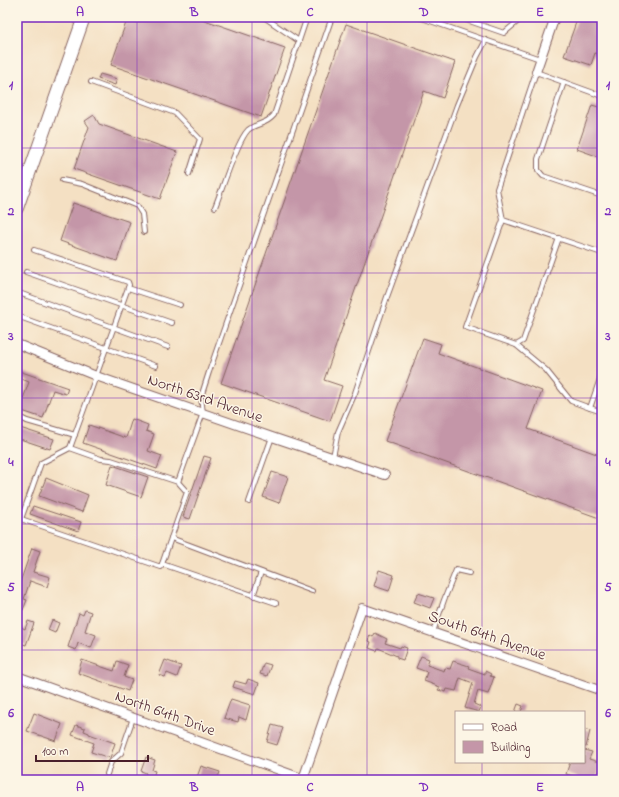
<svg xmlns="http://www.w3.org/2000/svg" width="619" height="797" font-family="'Indie Flower',sans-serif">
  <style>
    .building { fill: #c496a8 }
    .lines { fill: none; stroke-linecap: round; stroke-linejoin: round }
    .lane-casing { stroke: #866360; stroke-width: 6 }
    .street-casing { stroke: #866360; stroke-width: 10 }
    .primary-casing { stroke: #866360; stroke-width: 14 }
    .lane { stroke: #fff; stroke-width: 4 }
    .street { stroke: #fff; stroke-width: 8 }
    .primary { stroke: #fff; stroke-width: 12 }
    .grid { fill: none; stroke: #7b2cbf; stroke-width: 1; stroke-opacity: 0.55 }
    .labels { text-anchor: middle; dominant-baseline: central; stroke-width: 3; stroke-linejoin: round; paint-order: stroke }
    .street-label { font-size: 16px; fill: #4a1f2b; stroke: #fcf5e5 }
    .neatline { fill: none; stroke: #7b2cbf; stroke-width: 1.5 }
    .grid-label { font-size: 13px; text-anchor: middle; font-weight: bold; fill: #7b2cbf }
  </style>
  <rect width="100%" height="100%" fill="#fcf5e5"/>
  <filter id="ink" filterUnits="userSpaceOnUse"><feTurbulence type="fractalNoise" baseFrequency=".025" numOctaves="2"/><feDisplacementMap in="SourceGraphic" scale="8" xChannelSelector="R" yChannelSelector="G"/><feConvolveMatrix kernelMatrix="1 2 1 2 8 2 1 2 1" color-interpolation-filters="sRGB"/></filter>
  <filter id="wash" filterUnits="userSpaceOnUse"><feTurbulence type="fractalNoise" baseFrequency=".012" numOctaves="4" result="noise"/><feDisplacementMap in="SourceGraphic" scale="16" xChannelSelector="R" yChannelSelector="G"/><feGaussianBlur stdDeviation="0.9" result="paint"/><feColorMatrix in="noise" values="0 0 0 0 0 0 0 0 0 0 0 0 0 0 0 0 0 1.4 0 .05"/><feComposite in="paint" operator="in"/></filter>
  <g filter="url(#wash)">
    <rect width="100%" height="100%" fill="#f4e0c3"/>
    <g id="blocks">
      <g class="building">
        <polygon points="128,17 196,17 285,48 261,117 111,65"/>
        <polygon points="578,17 602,18 602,55 595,53 591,65 564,56"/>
        <polygon points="346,24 455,62 443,98 424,91 324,380 342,386 330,421 221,383"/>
        <polygon points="100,74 117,79 115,85 98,79"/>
        <polygon points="592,105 602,108 602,158 577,149"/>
        <polygon points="94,115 99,124 177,152 160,199 74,169 89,127 85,121"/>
        <polygon points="73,203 130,222 117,261 60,241"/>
        <polygon points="423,338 441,344 438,353 542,391 528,429 602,456 602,519 385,441"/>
        <polygon points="19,371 68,388 66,394 53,390 43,418 19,410 29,382 17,377"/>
        <polygon points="132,419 148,425 146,431 154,434 148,451 162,456 157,469 83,443 89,425 126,438"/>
        <polygon points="17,427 54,439 50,449 17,438"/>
        <polygon points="204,456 211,458 190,519 183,517"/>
        <polygon points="112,465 148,477 141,497 106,485"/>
        <polygon points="272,472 288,477 279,503 263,497"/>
        <polygon points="46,478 88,495 82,512 39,496"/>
        <polygon points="33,506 81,522 78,531 30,514"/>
        <polygon points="32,548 40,551 33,572 50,577 47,587 30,581 24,599 27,600 23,610 17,608 17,591"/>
        <polygon points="379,570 394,575 389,591 374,586"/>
        <polygon points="418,593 434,598 430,608 414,602"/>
        <polygon points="85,610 91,612 85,631 96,635 91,648 78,643 76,650 68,647 79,613 83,615"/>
        <polygon points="52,620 59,623 55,633 48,630"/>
        <polygon points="28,621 34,623 26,645 20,643 21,639 17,637 21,627 25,629"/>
        <polygon points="375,633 387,639 385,643 400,648 401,646 407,648 403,660 397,658 397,656 378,648 377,651 369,648 371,642 368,641 370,635 373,637"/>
        <polygon points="421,656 429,659 427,665 444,671 445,668 450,669 453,661 469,666 468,668 485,674 485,671 491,674 490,676 494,677 488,694 478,691 474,704 481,707 479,712 465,708 473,683 460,678 456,691 447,689 446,692 438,690 440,687 424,681 427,672 416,668"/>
        <polygon points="82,660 114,671 117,661 128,665 124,677 132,680 128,691 78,673"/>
        <polygon points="165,660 181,666 177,677 167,673 165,677 159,675"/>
        <polygon points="264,663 271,665 267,676 260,674"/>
        <polygon points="248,679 259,683 255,694 233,687 235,681 246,684"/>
        <polygon points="231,699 250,705 246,720 239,717 238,722 224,718"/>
        <polygon points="518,704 523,706 521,712 515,712"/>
        <polygon points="34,713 62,724 56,741 27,731"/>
        <polygon points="76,725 85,728 84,731 89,733 89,734 115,743 110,758 91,752 94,743 72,735"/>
        <polygon points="272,725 283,728 277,745 267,742"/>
        <polygon points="584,729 590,731 586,747 584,747"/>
        <polygon points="584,750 592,752 589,759 602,763 596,780 586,780 566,774 570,762 584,762"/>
        <polygon points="146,757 155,760 152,770 155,771 152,780 144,780 146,773 141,771"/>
        <polygon points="201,766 220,772 217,780 196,780"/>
      </g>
    </g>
  </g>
  <g filter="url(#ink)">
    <use href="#blocks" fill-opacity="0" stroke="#866360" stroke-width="1"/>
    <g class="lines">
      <defs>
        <g id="lane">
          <polyline points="264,17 299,41"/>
          <polyline points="419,17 540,59"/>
          <polyline points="458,17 504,33 523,17"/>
          <polyline points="91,82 175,113 200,139 189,174"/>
          <polyline points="564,82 538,159 538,170 543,176 602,196"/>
          <polyline points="602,96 536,72 497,189 503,220 602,253"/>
          <polyline points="62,180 82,184 137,206 142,214 144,232"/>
          <path d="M215,207C222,190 237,141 248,130C257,122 265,126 274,115L307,17"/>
          <polyline points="503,220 465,327 516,345 523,341 559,238"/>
          <polyline points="34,250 128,282 129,285 70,448 101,459 111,460 178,482 203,413 201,397 209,372 332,17"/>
          <polyline points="26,272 172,323"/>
          <polyline points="128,288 180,305"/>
          <polyline points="19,293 168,347"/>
          <polyline points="17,316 156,366"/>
          <polyline points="516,345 546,370 571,401 590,408 602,373"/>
          <polyline points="590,408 602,412"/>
          <polyline points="17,416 27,421 75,435"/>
          <polyline points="70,448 41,463 21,519 161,567 187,492 178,482"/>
          <polyline points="333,457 338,432 355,393 387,297 457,105 477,57 486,40"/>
          <polyline points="249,502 272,437"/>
          <polyline points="171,538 312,591"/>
          <polyline points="162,564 276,603"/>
          <polyline points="253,596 261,572"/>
          <polyline points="433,632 444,600 456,570 469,573"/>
          <polyline points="107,774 111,762 121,753 133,718"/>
        </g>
        <g id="street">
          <polyline points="536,72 555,17"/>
          <polyline points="17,344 96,376 272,437 385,475"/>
          <polyline points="17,676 307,780"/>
          <polyline points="303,779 362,608 602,691"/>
        </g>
        <polyline id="primary" points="17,208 84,17"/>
      </defs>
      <use href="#lane" class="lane-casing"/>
      <use href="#street" class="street-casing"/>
      <use href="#primary" class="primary-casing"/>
      <use href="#lane" class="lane"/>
      <use href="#street" class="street"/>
      <use href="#primary" class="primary"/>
    </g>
  </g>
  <path class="grid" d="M137,17V780M252,17V780M367,17V780M482,17V712M17,148H602M17,273H602M17,398H602M17,524H602M17,650H602M482,762V780"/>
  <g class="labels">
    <g class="street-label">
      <text transform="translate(205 399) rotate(19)">North 63rd Avenue</text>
      <text transform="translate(487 636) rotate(19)">South 64th Avenue</text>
      <text transform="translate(165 714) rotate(20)">North 64th Drive</text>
    </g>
  </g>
  <rect width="619" height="797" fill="none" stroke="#fcf5e5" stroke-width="44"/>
  <rect x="455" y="711" width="130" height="52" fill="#fcf5e5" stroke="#b59f9b"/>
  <rect x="463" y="724" width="20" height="6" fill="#ffffff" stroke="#b59f9b"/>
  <text x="491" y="731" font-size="12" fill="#4a1f2b">Road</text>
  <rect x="463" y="741" width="20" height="12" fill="#c496a8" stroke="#b59f9b"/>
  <text x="491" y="751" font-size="12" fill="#4a1f2b">Building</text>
  <path d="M36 755v6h112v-6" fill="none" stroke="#4a1f2b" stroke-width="2"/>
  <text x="42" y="755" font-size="12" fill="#4a1f2b" stroke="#fcf5e5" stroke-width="3" paint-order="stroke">100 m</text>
  <rect x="22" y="22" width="575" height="753" class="neatline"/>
  <g class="grid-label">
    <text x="80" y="16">A</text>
    <text x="194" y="16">B</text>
    <text x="310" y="16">C</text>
    <text x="424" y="16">D</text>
    <text x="540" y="16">E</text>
    <text x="11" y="89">1</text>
    <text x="608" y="89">1</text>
    <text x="11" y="215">2</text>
    <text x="608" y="215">2</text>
    <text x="11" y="340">3</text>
    <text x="608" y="340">3</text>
    <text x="11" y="466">4</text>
    <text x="608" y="466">4</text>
    <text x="11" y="591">5</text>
    <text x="608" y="591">5</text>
    <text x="11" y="717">6</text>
    <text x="608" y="717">6</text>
    <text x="80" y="791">A</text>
    <text x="194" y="791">B</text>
    <text x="310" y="791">C</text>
    <text x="424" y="791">D</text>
    <text x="540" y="791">E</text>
  </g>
</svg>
